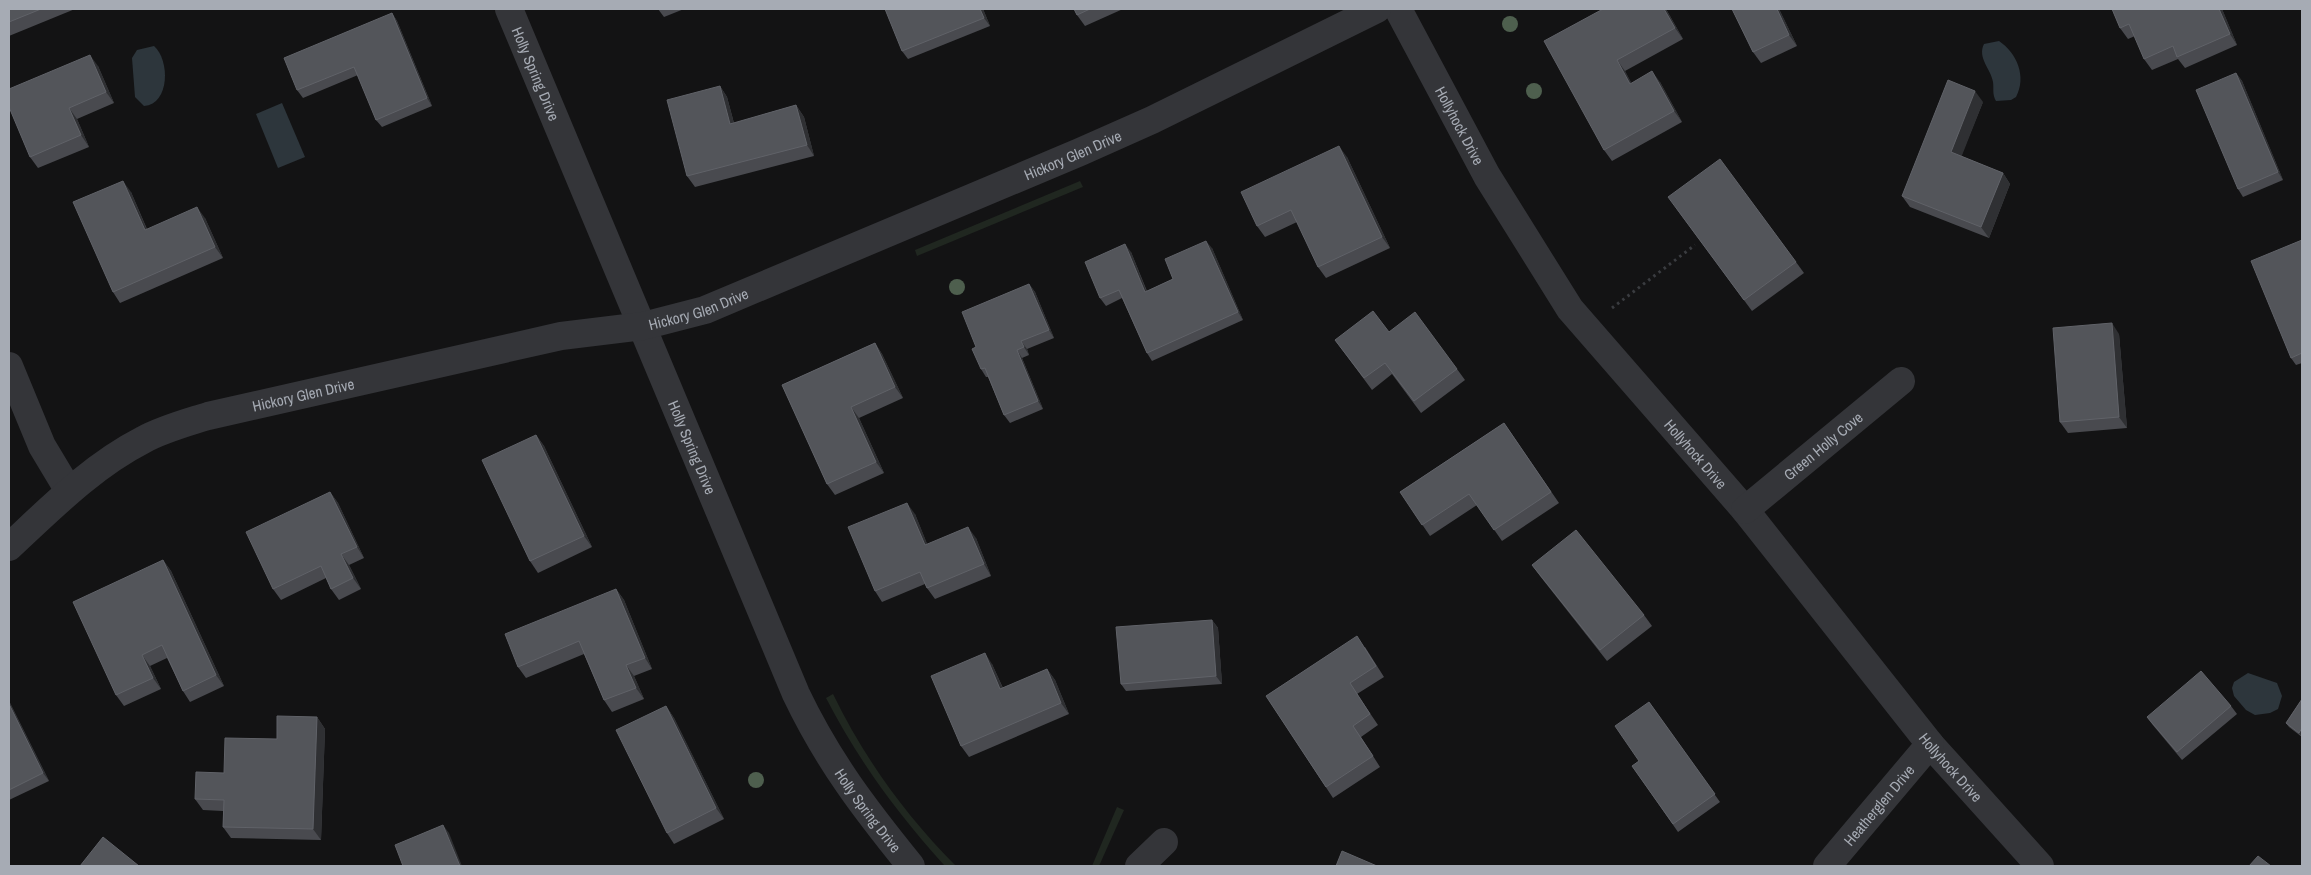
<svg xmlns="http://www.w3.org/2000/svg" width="2311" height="875" font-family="'Archivo Narrow',sans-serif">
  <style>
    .green { fill: #202720 }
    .water { fill: #2d363c }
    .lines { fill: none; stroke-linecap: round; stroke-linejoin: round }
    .path { stroke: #3a3c40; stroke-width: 3; stroke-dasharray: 2.5 4; stroke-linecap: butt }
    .minor { stroke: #343539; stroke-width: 28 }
    .tree { fill: #4e5f4e }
    .wall { fill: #494a4f }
    .shaded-wall { fill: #2f3033 }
    .building { fill: #53555a; stroke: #606268 }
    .labels { text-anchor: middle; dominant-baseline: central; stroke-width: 4; stroke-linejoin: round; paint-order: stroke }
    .street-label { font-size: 15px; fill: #a6abb4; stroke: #0e0e0f }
  </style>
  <rect width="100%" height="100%" fill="#131314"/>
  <g class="green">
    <polygon points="1080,181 1083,187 917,256 915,250"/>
    <path d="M833,694C864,758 906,816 956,866L944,865C897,813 858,760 826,698Z"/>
    <polygon points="1117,807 1124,810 1099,866 1092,866"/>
  </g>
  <g class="water">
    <path d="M1999,41C2017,53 2027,77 2016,97L2011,100L1996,101C1992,94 1994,89 1993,82C1991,69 1977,58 1984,44Z"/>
    <path d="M154,46C170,60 170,104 144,106L135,97L132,58L137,50Z"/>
    <polygon points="282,103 305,157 278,168 256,114"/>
    <polygon points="2248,673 2277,683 2282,696 2278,709 2270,713 2255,715 2246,710 2234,696 2232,688 2234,682"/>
  </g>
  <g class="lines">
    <polyline class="path" points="1612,308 1695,245"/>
    <g class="minor">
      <path id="s1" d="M509,9L796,694C828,761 864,808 911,866"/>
      <path id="s2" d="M1398,9L1487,176L1570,309L1745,510L1930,744L2040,866"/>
      <polyline points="9,366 42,446 69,491"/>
      <path id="s3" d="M1745,510L1901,381"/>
      <path id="s4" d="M9,547C50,509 92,466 143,440C163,429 186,423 208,416L561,336L643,326L705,310L1080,152L1152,120L1377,9"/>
      <polyline points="1139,866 1164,842"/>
      <path id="s5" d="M1827,866L1930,744"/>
    </g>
  </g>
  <g class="tree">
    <circle cx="1510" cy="24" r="8"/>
    <circle cx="1534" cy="91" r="8"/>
    <circle cx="957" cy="287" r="8"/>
    <circle cx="756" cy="780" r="8"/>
  </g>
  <g class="wall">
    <polygon points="9,9 75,9 9,36"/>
    <polygon points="658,9 684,9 664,17"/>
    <polygon points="983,9 990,26 908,59 902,51"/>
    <polygon points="1074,9 1123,9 1085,26 1077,15"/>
    <polygon points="1603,9 1666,9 1683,39 1625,71 1631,83 1660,82 1682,122 1612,161 1604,150"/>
    <polygon points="1732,9 1779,9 1797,46 1761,63 1753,52"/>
    <polygon points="2112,9 2222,9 2237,45 2185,68 2178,59 2152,70 2144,59 2135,36 2128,39 2120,28"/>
    <polygon points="392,13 397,21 432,106 382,127 376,120 358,75 303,98 297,90"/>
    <polygon points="98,66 114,103 77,119 89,147 38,168 30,157"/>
    <polygon points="2236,73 2242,81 2283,180 2243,197 2238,189"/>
    <polygon points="720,86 727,97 734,123 796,105 804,117 814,156 695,187 687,176"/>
    <polygon points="1983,102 1961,156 2003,173 2010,184 1989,238 1910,207 1902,196"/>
    <polygon points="1347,157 1390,248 1326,278 1318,267 1297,222 1265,237 1257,226"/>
    <polygon points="131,192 147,229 205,218 223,258 120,303 113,292"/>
    <polygon points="1676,208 1796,262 1804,273 1752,311"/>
    <polygon points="2302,240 2302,363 2296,365 2291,358"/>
    <polygon points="1212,248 1243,320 1152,361 1147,353 1122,298 1106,306 1100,298 1131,252 1147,291 1173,279"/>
    <polygon points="1029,284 1035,292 1054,338 1027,349 1029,355 1022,358 1043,409 1010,423 1004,415 988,377 986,377 981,369 976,347"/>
    <polygon points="1389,332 1457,369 1465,380 1421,413 1392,374 1372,390 1335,340"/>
    <polygon points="2119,334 2127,428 2068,433 2060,422"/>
    <polygon points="875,343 882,354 903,398 859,418 884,473 835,495 827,484 782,385"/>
    <polygon points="1504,423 1559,503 1502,541 1477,505 1430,536 1400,492"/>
    <polygon points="536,435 544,446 592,547 538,573 530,561"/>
    <polygon points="330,492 338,503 364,558 349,565 361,589 339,600 331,589 326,578 281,600 273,589"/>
    <polygon points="915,514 927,544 976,538 991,576 935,599 927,588 925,584 882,602 875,591"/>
    <polygon points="163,560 171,571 224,686 190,702 183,691 167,658 150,666 161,689 124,706 116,695"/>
    <polygon points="1532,565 1644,615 1652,626 1607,661 1540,576"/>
    <polygon points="616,589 624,600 652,669 634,676 644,699 612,712 604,700 584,654 526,678 518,667"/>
    <polygon points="1212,620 1218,628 1222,684 1126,691 1121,684"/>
    <polygon points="1365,647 1384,677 1357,694 1378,725 1361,737 1380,767 1333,798 1266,696"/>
    <polygon points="992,664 1003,688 1047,669 1055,680 1069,714 969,757 961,746"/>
    <polygon points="2302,699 2302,737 2289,727 2286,723"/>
    <polygon points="9,701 49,781 9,800"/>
    <polygon points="1649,702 1720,802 1678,832 1632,766 1639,761"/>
    <polygon points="666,706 674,718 724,819 674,844 667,833"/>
    <polygon points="2231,706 2237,714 2182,760 2152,724 2147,717"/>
    <polygon points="317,717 325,729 321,840 231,838 223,827 223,811 203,810 195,799 224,773"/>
  </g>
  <g class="shaded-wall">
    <polygon points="980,9 983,9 990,26 984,18"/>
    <polygon points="1664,9 1666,9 1683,39 1675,28"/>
    <polygon points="1777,9 1779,9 1797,46 1789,35"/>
    <polygon points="2219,9 2222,9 2237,45 2230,34"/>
    <polygon points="392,13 397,21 432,106 427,98"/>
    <polygon points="90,55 98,66 114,103 106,92"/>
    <polygon points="1617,60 1625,71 1638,95 1630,84"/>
    <polygon points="1652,71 1660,82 1682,122 1674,111"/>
    <polygon points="2236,73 2242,81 2283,180 2278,172"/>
    <polygon points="720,86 727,97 737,135 730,124"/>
    <polygon points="1975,91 1983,102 1959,163 1951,152"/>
    <polygon points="796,105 804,117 814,156 807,145"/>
    <polygon points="69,108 77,119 89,147 81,135"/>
    <polygon points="1339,146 1347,157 1390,248 1382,237"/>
    <polygon points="2003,173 2010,184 1989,238 1981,227"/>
    <polygon points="123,181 131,192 152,242 145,230"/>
    <polygon points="197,207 205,218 223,258 215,247"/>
    <polygon points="1206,241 1212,248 1243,320 1238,312"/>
    <polygon points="1125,244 1131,252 1150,300 1145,292"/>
    <polygon points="1029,284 1035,292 1054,338 1049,330"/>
    <polygon points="2112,323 2119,334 2127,428 2119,417"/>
    <polygon points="1021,341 1027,349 1029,355 1024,347"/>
    <polygon points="875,343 882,354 903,398 895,387"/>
    <polygon points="1017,350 1022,358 1043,409 1038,401"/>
    <polygon points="851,407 859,418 884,473 876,462"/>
    <polygon points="536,435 544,446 592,547 584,536"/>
    <polygon points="330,492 338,503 364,558 357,547"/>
    <polygon points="907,503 915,514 932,556 925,545"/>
    <polygon points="968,527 976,538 991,576 984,564"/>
    <polygon points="341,554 349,565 361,589 353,578"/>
    <polygon points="163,560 171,571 224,686 216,675"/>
    <polygon points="616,589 624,600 652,669 645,658"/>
    <polygon points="1212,620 1218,628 1222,684 1216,676"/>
    <polygon points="985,653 992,664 1008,700 1000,689"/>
    <polygon points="142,655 150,666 161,689 153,678"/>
    <polygon points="626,665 634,676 644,699 636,688"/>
    <polygon points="1047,669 1055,680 1069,714 1061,703"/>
    <polygon points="9,701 49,781 43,773 9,704"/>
    <polygon points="666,706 674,718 724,819 716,808"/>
    <polygon points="317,717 325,729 321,840 313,829"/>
    <polygon points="2302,728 2302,737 2299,733"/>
    <polygon points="443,825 449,833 462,866 460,866"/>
  </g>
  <g class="building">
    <polygon points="9,9 41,9 9,22"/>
    <polygon points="885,9 980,9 984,18 902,51"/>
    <polygon points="1074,9 1090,9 1077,15"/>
    <polygon points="1603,9 1664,9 1675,28 1617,60 1630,84 1652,71 1674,111 1604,150 1544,41"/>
    <polygon points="1732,9 1777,9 1789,35 1753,52"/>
    <polygon points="2112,9 2219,9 2230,34 2177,57 2173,46 2144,59 2129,24 2120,28"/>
    <polygon points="392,13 427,98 376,120 354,67 297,90 284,58"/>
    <polygon points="90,55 106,92 69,108 81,135 30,157 9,107 9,89"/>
    <polygon points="2236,73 2278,172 2238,189 2196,90"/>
    <polygon points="1948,80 1975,91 1951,152 2003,173 1981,227 1902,196"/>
    <polygon points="720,86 730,124 796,105 807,145 687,176 667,100"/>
    <polygon points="1339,146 1382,237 1318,267 1291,210 1257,226 1241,192"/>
    <polygon points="1720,159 1796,262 1744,300 1668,197"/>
    <polygon points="123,181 145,230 197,207 215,247 113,292 73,202"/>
    <polygon points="2302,240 2302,353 2291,358 2251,261"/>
    <polygon points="1206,241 1238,312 1147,353 1119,290 1100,298 1085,262 1125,244 1145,292 1173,279 1165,259"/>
    <polygon points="1029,284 1049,330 1021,341 1024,347 1017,350 1038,401 1004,415 985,368 981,369 972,349 976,347 962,312"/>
    <polygon points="1373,311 1389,332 1415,312 1457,369 1414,401 1385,363 1364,378 1335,340"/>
    <polygon points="2112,323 2119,417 2060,422 2053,328"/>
    <polygon points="875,343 895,387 851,407 876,462 827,484 782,385"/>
    <polygon points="1504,423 1551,492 1494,530 1469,494 1422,525 1400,492"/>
    <polygon points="536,435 584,536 530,561 482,460"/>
    <polygon points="330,492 357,547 341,554 353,578 331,589 321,566 273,589 246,532"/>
    <polygon points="907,503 925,545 968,527 984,564 927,588 920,572 875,591 848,527"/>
    <polygon points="1576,530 1644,615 1600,650 1532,565"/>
    <polygon points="163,560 216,675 183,691 162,645 142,655 153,678 116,695 73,602"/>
    <polygon points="616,589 645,658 626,665 636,688 604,700 579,641 518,667 505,634"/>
    <polygon points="1212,620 1216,676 1121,684 1116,627"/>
    <polygon points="1357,636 1376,666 1350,683 1370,714 1353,726 1373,756 1326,787 1266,696"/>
    <polygon points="985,653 1000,689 1047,669 1061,703 961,746 931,676"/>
    <polygon points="2201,671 2231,706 2177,752 2147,717"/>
    <polygon points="2302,699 2302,728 2299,733 2286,723"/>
    <polygon points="1649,702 1715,794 1673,824 1632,766 1639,761 1615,726"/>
    <polygon points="9,704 43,773 9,790"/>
    <polygon points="666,706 716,808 667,833 616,730"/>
    <polygon points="277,716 317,717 313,829 223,827 224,800 195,799 196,772 224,773 225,738 277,739"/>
    <polygon points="443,825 460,866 403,866 395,845"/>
    <polygon points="103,837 139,866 80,866"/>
    <polygon points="1342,851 1377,866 1336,866"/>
    <polygon points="2258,856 2271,866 2249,866"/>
  </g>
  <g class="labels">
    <g class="street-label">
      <text stroke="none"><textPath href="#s1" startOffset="70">Holly Spring Drive</textPath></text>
      <text stroke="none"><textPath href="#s2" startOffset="132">Hollyhock Drive</textPath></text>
      <text stroke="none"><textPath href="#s4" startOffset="1149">Hickory Glen Drive</textPath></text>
      <text stroke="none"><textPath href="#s4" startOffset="744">Hickory Glen Drive</textPath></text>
      <text stroke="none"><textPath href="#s4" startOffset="339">Hickory Glen Drive</textPath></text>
      <text stroke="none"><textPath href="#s3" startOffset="101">Green Holly Cove</textPath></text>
      <text stroke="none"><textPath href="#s1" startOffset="475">Holly Spring Drive</textPath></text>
      <text stroke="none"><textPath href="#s2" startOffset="538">Hollyhock Drive</textPath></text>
      <text stroke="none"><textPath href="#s2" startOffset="942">Hollyhock Drive</textPath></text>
      <text stroke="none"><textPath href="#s5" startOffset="80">Heatherglen Drive</textPath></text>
      <text stroke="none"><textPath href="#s1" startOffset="880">Holly Spring Drive</textPath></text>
    </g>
  </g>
  <rect width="2311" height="875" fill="none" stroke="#a6abb4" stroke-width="20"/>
</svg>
